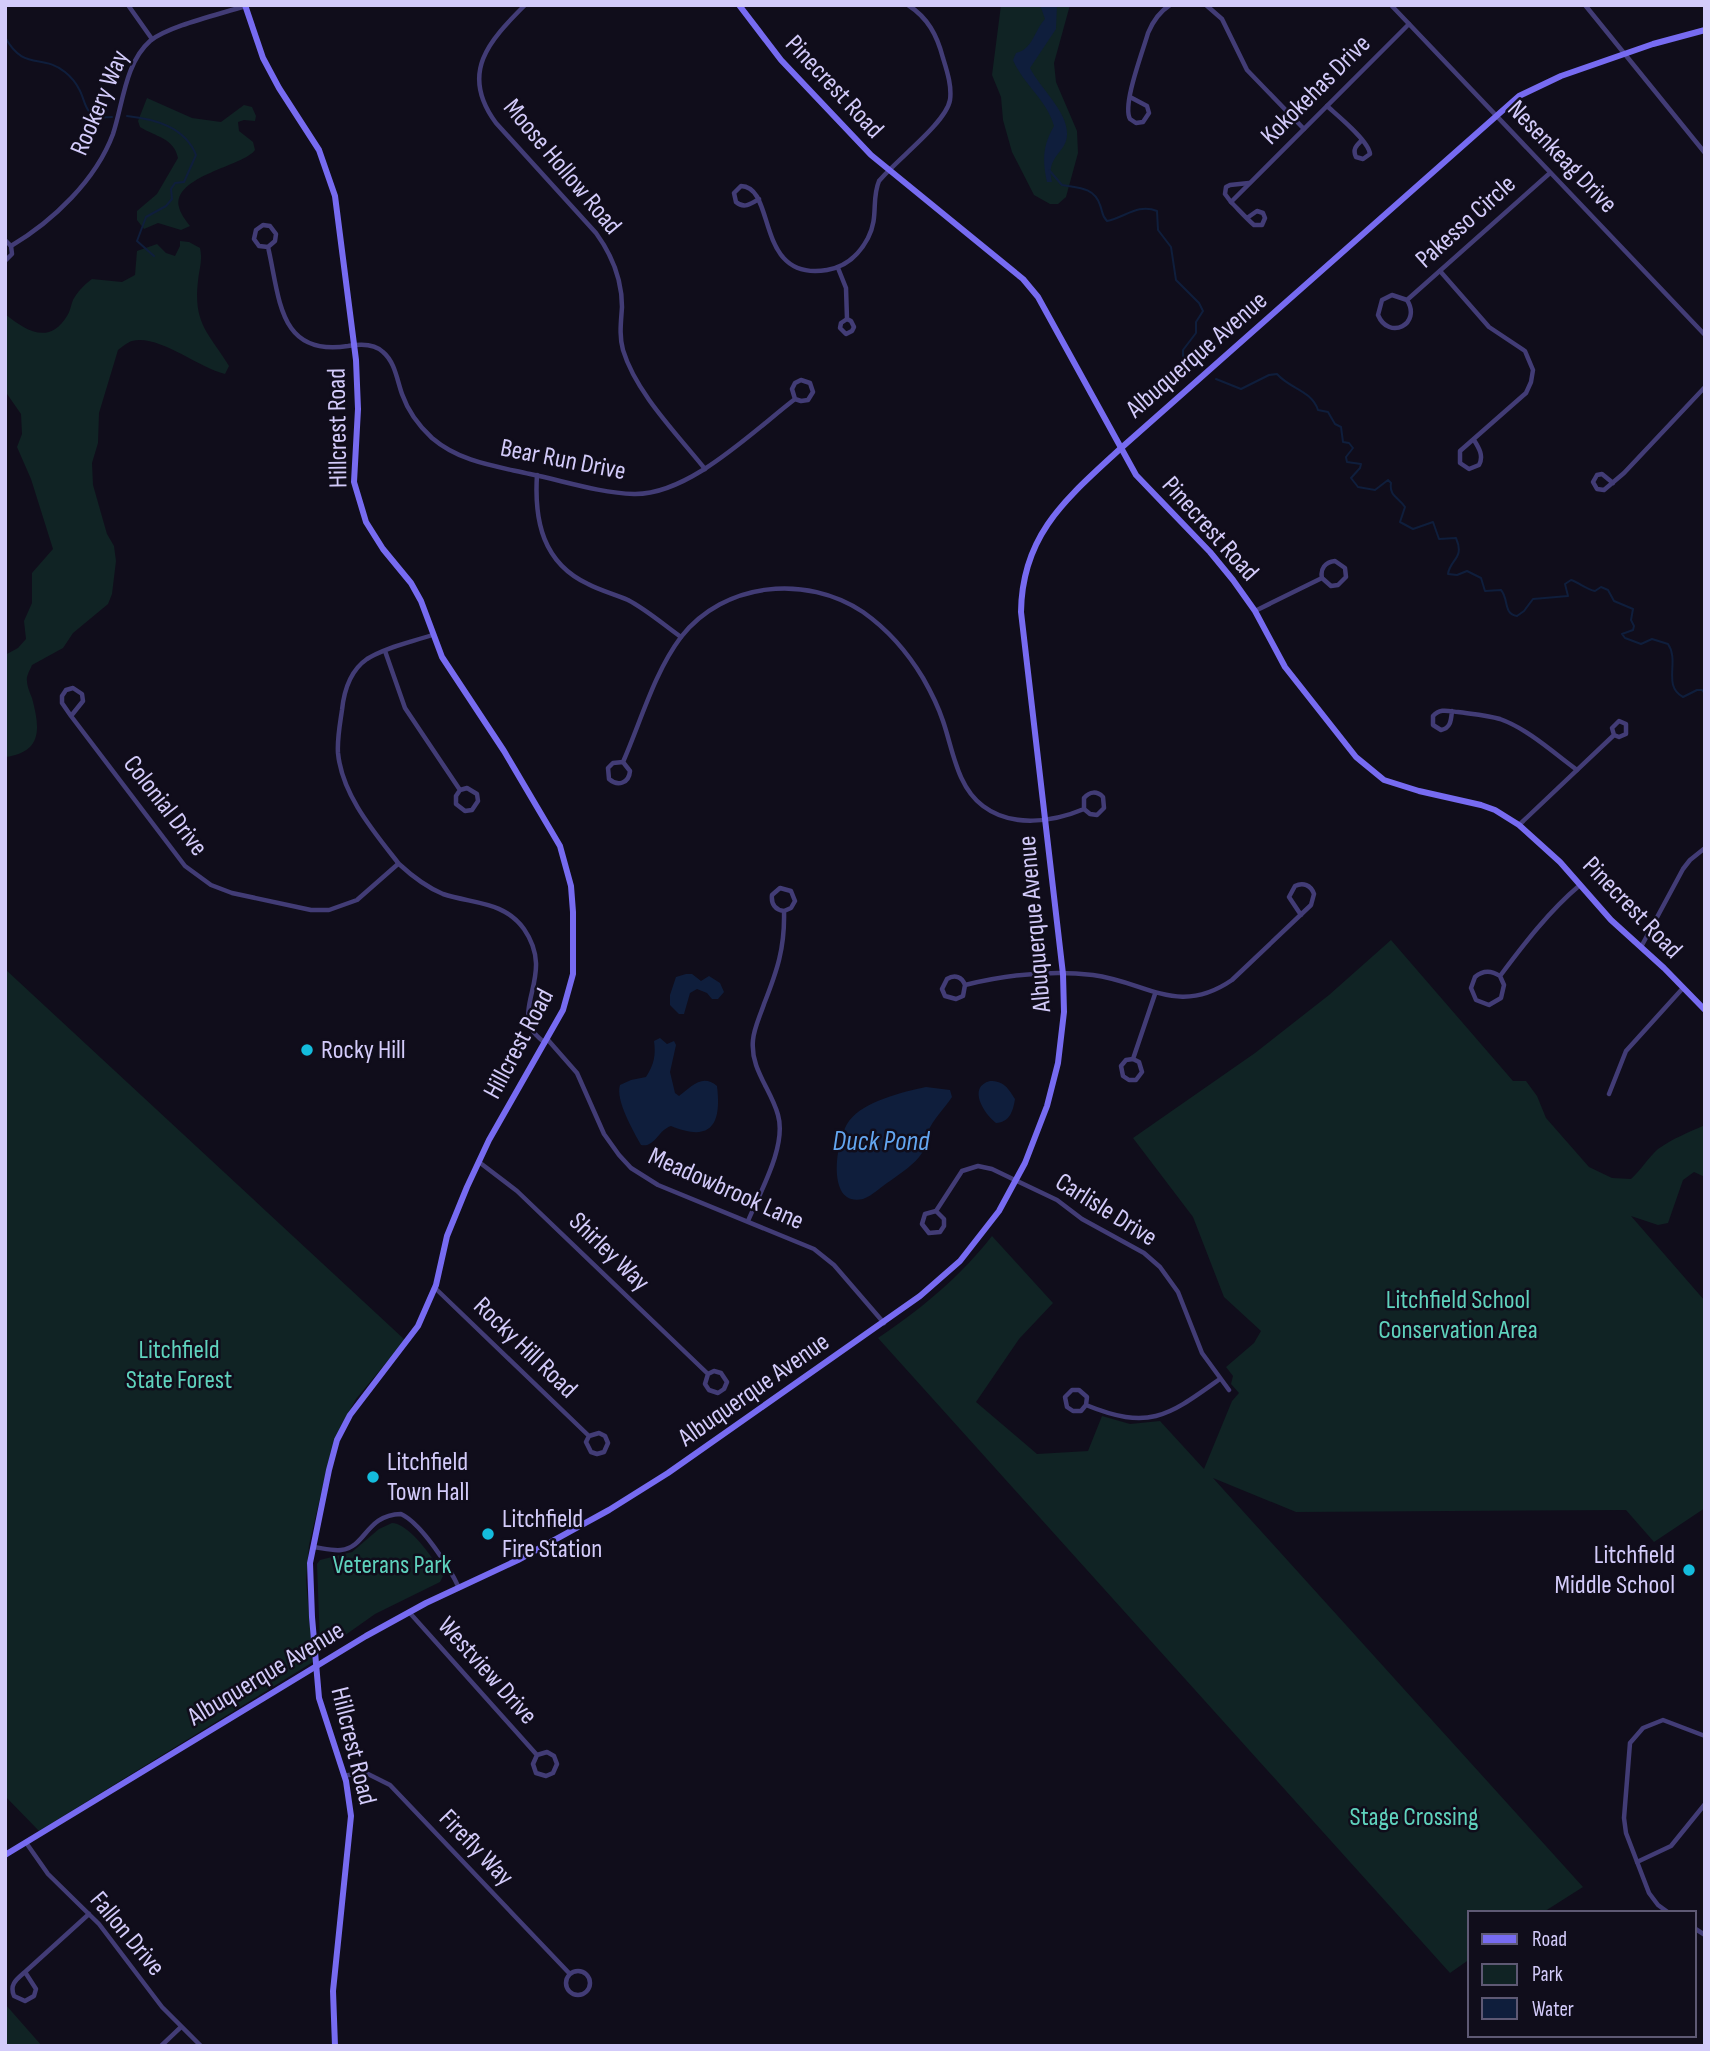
<svg xmlns="http://www.w3.org/2000/svg" width="1710" height="2051" font-family="'Sofia Sans Condensed',sans-serif">
  <style>
    .green { fill: #102324 }
    .water { fill: #0f1e3c }
    .lines { fill: none; stroke-linecap: round; stroke-linejoin: round }
    .stream { stroke: #0f1e3c; stroke-width: 2 }
    .street { stroke: #423c76; stroke-width: 4.5 }
    .secondary { stroke: #776bf1; stroke-width: 6 }
    .poi-dot { fill: #14bcdd; stroke: #100d1b; stroke-width: 2.5 }
    .labels { text-anchor: middle; dominant-baseline: central; stroke-width: 5; stroke-linejoin: round; paint-order: stroke }
    .street-label { font-size: 26px; fill: #d3cbfa; stroke: #100d1b }
    .poi-label { font-size: 26px; fill: #d3cbfa; stroke: #100d1b; text-anchor: start }
    .park-label { font-size: 26px; fill: #5fd2bd; stroke: #100d1b }
    .water-label { font-size: 28px; font-style: italic; fill: #63a6f1; stroke: #100d1b }
  </style>
  <rect width="100%" height="100%" fill="#100d1b"/>
  <g class="green">
    <polygon points="1001,5 1070,5 1054,63 1056,82 1077,131 1078,153 1066,197 1058,204 1050,204 1034,195 1012,152 1003,120 1001,97 992,75"/>
    <path d="M147,98L192,118L221,122L244,105L252,107L256,116L255,121L244,120L238,122L239,131L253,142L255,150C244,166 172,176 179,207C180,213 186,221 190,226L181,230L158,223L144,229L137,220V211L157,194L178,158C174,138 156,137 140,127L138,121Z"/>
    <path d="M180,241L189,242L200,248C203,261 199,269 198,281C193,324 209,333 229,366L225,374C197,367 158,334 132,341C128,342 122,347 118,350L99,413L98,443L92,463L93,485L107,534L114,546L116,561L112,594L108,604L73,633L63,648L32,665C30,670 26,676 27,681C27,686 30,693 32,698C40,728 43,752 5,757V655L18,648L26,639L24,621L32,603V573L53,549L31,479L17,447L22,434L21,414L5,391V314C25,330 49,346 67,316C70,312 71,305 73,300C78,291 84,285 92,279L122,282L135,275L137,251L157,244L166,253L175,256L180,246Z"/>
    <path d="M1391,940L1513,1081H1526L1537,1096L1546,1118L1589,1167L1612,1178L1631,1179C1641,1170 1648,1158 1658,1149C1672,1139 1689,1132 1705,1125V1177L1694,1172L1683,1180L1668,1223L1658,1225L1631,1216L1705,1301V1508L1654,1542L1626,1510L1296,1512L1213,1478L1583,1887L1542,1913H1470V1959L1450,1973L878,1338C921,1309 960,1277 992,1236L1053,1303L1019,1339L976,1402L1037,1454L1088,1451L1102,1416L1130,1424L1160,1421L1204,1469L1232,1401L1239,1393L1231,1384L1233,1376L1226,1367L1254,1343L1261,1331L1224,1297L1193,1217L1133,1138L1255,1053L1329,995Z"/>
    <polygon points="5,969 405,1340 356,1399 341,1426 331,1451 309,1545 306,1580 313,1662 39,1831 5,1796"/>
    <path d="M392,1523C409,1523 436,1561 443,1576L440,1582L375,1614L334,1643L320,1645L317,1564L320,1560L352,1552L379,1529Z"/>
    <polygon points="5,2004 42,2046 5,2046"/>
  </g>
  <g class="water">
    <path d="M1040,5H1057L1056,29L1030,68C1040,88 1067,111 1067,133C1068,153 1045,155 1052,182H1047C1042,160 1043,145 1054,126C1047,100 1023,84 1013,60L1016,53C1033,49 1034,31 1045,19Z"/>
    <polygon points="686,974 692,974 701,981 709,976 720,983 724,992 718,999 712,999 707,993 697,989 690,993 684,1014 679,1014 670,1005 670,995 676,977"/>
    <path d="M660,1038L667,1044L674,1041L676,1045L670,1072L675,1093L679,1096C691,1087 702,1073 717,1086C722,1126 710,1142 671,1126C658,1130 655,1148 641,1145C634,1132 615,1100 620,1085L631,1080L646,1077C654,1065 656,1055 654,1041Z"/>
    <path d="M990,1081C1004,1081 1008,1088 1015,1099C1013,1111 1010,1122 996,1123C984,1114 967,1087 990,1081Z"/>
    <path d="M926,1087L950,1090L952,1097C944,1109 933,1119 928,1132C926,1139 926,1147 922,1153C915,1164 901,1173 890,1181C882,1186 872,1196 863,1199C825,1208 836,1138 849,1121C864,1101 903,1092 926,1087Z"/>
  </g>
  <g class="lines">
    <g class="stream">
      <path d="M5,37C24,72 42,53 65,72C70,76 76,83 79,89C84,97 85,113 96,117C100,118 107,117 112,117"/>
      <path d="M127,116C155,119 185,127 196,155L184,182L175,183L171,189L172,199L166,206L146,217L137,241L154,256"/>
      <path d="M1049,170L1062,185C1078,188 1094,187 1100,205C1103,212 1101,215 1107,221C1124,218 1138,203 1157,211L1158,230L1171,247L1176,280L1199,303L1203,311L1196,322V333L1183,350V356L1194,366"/>
      <path d="M1216,379L1241,389L1269,375L1277,374C1290,389 1311,390 1318,410L1328,412L1335,424L1341,427L1343,442L1349,443L1353,448L1346,457L1347,462L1361,464L1360,468L1351,478L1358,487L1375,490L1388,480L1391,483C1389,496 1398,497 1405,507L1400,522L1413,529L1433,522L1439,539L1456,538C1465,559 1450,559 1448,574L1457,575L1467,571L1481,578L1485,591L1501,590C1509,599 1503,614 1517,616L1524,611L1533,599L1568,596L1565,584L1571,580C1580,583 1586,589 1595,591L1601,587L1608,590L1614,601L1633,609L1631,620L1634,626L1633,630L1622,634L1625,638L1641,644L1652,639L1668,644C1680,661 1662,686 1683,697L1697,690H1702L1705,694"/>
    </g>
    <g class="street">
      <polyline points="128,5 152,39"/>
      <path d="M525,5C489,41 459,73 496,123L596,233C612,255 622,280 622,307C621,322 619,336 623,350C636,393 677,434 705,469"/>
      <polyline points="1206,5 1222,19 1247,70 1304,129"/>
      <polyline points="1391,5 1705,335"/>
      <polyline points="1585,5 1705,153"/>
      <path d="M1130,97L1147,106L1149,113L1143,122L1136,123L1130,119C1122,105 1143,51 1148,33C1153,21 1159,12 1170,5"/>
      <path d="M1327,106C1338,116 1369,141 1370,154L1363,159L1356,157C1352,149 1357,145 1362,140"/>
      <path d="M759,199C751,204 744,209 736,202L734,193L741,186C777,187 754,282 827,270C845,267 859,255 868,238C879,217 871,200 879,181C896,160 946,123 950,100C952,86 947,71 943,58C937,35 928,18 908,5"/>
      <polyline points="1231,202 1225,194 1226,187 1230,185 1249,183"/>
      <path d="M1247,218L1257,211L1263,213L1265,218L1262,225H1254C1246,218 1239,210 1231,202L1409,24"/>
      <polyline points="5,240 11,246"/>
      <path d="M11,246C53,221 96,180 113,134C123,104 125,63 150,41C168,26 221,14 245,6"/>
      <path d="M268,247L275,241L276,234L270,226L263,225L256,230L254,239L259,246L268,247C280,298 278,357 348,346C359,344 374,343 383,352C395,362 397,380 402,394C408,411 419,426 432,438C460,462 495,466 530,474C564,481 600,493 634,494C689,495 752,432 795,399L801,401L808,400L813,392L810,383L801,380L795,383L792,389L795,399"/>
      <polyline points="5,261 12,254 11,246"/>
      <polyline points="838,268 846,288 847,319 841,323 840,328 846,334 852,331 854,327 851,321 847,319"/>
      <path d="M1440,271L1489,327L1525,351L1533,370L1531,382L1526,393L1460,451V463L1469,469L1479,465C1484,456 1479,448 1474,440"/>
      <path d="M1407,300C1422,324 1389,341 1378,315L1382,300L1392,295L1407,300L1550,173"/>
      <path d="M537,475C534,521 543,563 588,584C601,591 615,594 628,600C647,610 664,625 681,637"/>
      <polyline points="1613,483 1602,474 1597,475 1593,482 1597,489 1604,490 1624,473 1705,387"/>
      <path d="M1255,611L1322,578L1331,586L1338,585L1346,577L1345,568L1335,561C1325,562 1320,569 1322,578"/>
      <path d="M432,635C412,642 386,647 367,659C351,670 344,691 342,710C340,724 337,739 338,753C342,795 374,832 399,864C412,876 426,887 443,894C473,904 504,901 524,929C553,971 519,1000 531,1028C534,1034 540,1039 545,1043"/>
      <polyline points="385,651 405,708 460,790 456,796 456,804 465,811 472,810 478,801 477,794 467,788 460,790"/>
      <path d="M1452,711C1451,720 1451,728 1441,730L1433,725V716C1440,708 1448,711 1458,712C1472,714 1487,715 1500,719C1528,729 1554,753 1577,770"/>
      <polyline points="71,716 83,701 82,694 73,688 66,690 62,696 62,703 71,716 185,866 211,885 232,893 311,910 329,910 357,900 398,864"/>
      <path d="M623,762L630,771C629,783 618,787 609,779L608,768L613,763L623,762C641,721 654,673 681,637C724,582 806,574 863,612C887,629 908,653 923,678C931,692 938,706 943,721C953,750 957,787 983,806C1012,828 1053,822 1084,809L1090,814L1097,815L1104,808L1103,797C1097,791 1090,791 1084,798V809"/>
      <polyline points="1519,825 1614,735 1612,728 1619,721 1626,724 1626,734 1619,737 1614,735"/>
      <polyline points="1641,947 1683,869 1690,860 1705,848"/>
      <path d="M1500,976L1504,985L1501,998L1489,1005L1476,1000L1471,988L1475,977C1483,970 1491,970 1500,976C1524,944 1549,911 1580,885"/>
      <path d="M965,985L963,996L956,999L945,996L942,989L947,979C955,974 962,977 965,985C1006,975 1052,970 1093,975C1147,982 1178,1017 1232,980L1311,905L1314,894C1311,885 1303,882 1295,886L1289,897L1301,915"/>
      <polyline points="548,1040 577,1073 604,1134 619,1155 631,1168 658,1185 814,1249 834,1265 884,1323"/>
      <polyline points="1133,1059 1139,1062 1142,1072 1136,1080 1129,1080 1123,1076 1121,1066 1126,1060 1133,1059 1155,994"/>
      <polyline points="1609,1094 1626,1051 1683,988"/>
      <polyline points="479,1162 517,1191 708,1374 705,1384 709,1390 718,1393 724,1389 727,1382 721,1373 714,1371 708,1374"/>
      <polyline points="936,1211 944,1219 944,1226 940,1232 929,1233 922,1224 925,1214 936,1211 962,1171 978,1166 992,1169 1057,1200 1082,1219 1144,1253 1160,1267 1178,1292 1202,1353 1229,1390"/>
      <path d="M748,1221C760,1192 787,1146 778,1115C771,1089 750,1069 753,1040C754,1028 760,1016 764,1004C777,971 785,948 784,911L791,908L795,901L791,891L780,888L772,895C771,904 775,910 784,911"/>
      <polyline points="435,1288 589,1436 586,1442 591,1452 597,1454 604,1452 608,1443 605,1436 599,1433 589,1436"/>
      <path d="M1086,1405L1081,1411H1073L1067,1407L1065,1397L1072,1390H1079L1087,1397L1086,1405C1150,1431 1168,1416 1220,1379"/>
      <path d="M313,1547C322,1548 332,1551 341,1550C367,1547 365,1515 401,1514C421,1523 450,1568 459,1588"/>
      <polyline points="409,1612 537,1755 533,1764 536,1773 546,1776 553,1773 557,1764 554,1756 547,1752 537,1755"/>
      <polyline points="344,1776 364,1772 390,1785 569,1973"/>
      <polyline points="27,1844 48,1874 99,1924 162,2007 201,2046"/>
      <polyline points="1637,1862 1671,1846 1705,1804"/>
      <polyline points="1669,1913 1658,1905 1649,1893 1626,1833 1624,1818 1630,1743 1643,1728 1663,1720 1705,1736"/>
      <polyline points="1694,1928 1705,1935"/>
      <circle cx="578" cy="1983" r="12"/>
      <path d="M25,1972L36,1989L34,1996L25,2001L14,1996C9,1984 17,1979 25,1972L89,1914"/>
      <polyline points="161,2046 181,2027"/>
    </g>
    <g class="secondary">
      <polyline points="245,5 263,58 279,88 319,150 335,196 356,360 358,409 354,482 366,522 383,549 411,583 421,601 442,657 504,751 560,846 571,886 573,912 573,974 563,1010 489,1140 467,1187 447,1236 436,1285 418,1326 350,1415 337,1440 329,1470 310,1563 312,1617 319,1698 346,1781 351,1816 333,1991 335,2046"/>
      <polyline points="739,5 781,60 871,155 1023,279 1038,297 1136,475 1210,552 1233,580 1255,611 1285,667 1356,757 1384,780 1419,791 1481,805 1495,810 1519,825 1560,862 1611,920 1664,968 1705,1010"/>
      <path d="M5,1855L366,1636L426,1603L518,1560L609,1510L668,1473L920,1296L960,1261L999,1211L1025,1163L1047,1106L1058,1063L1064,1012L1063,974L1021,612C1022,534 1067,498 1120,449L1519,96L1561,76L1653,44L1705,30"/>
    </g>
  </g>
  <g class="poi-dot">
    <circle cx="307" cy="1050" r="7"/>
    <circle cx="373" cy="1477" r="7"/>
    <circle cx="488" cy="1534" r="7"/>
    <circle cx="1689" cy="1570" r="7"/>
  </g>
  <g class="labels">
    <g class="street-label">
      <text transform="translate(834 87) rotate(47)">Pinecrest Road</text>
      <text transform="translate(1316 90) rotate(-45)">Kokokehas Drive</text>
      <text transform="translate(100 103) rotate(-67)">Rookery Way</text>
      <text transform="translate(1562 157) rotate(46)">Nesenkeag Drive</text>
      <text transform="translate(562 167) rotate(50)">Moose Hollow Road</text>
      <text transform="translate(1466 222) rotate(-42)">Pakesso Circle</text>
      <text transform="translate(1197 355) rotate(-41)">Albuquerque Avenue</text>
      <text transform="translate(338 428) rotate(-91)">Hillcrest Road</text>
      <text transform="translate(563 460) rotate(11)">Bear Run Drive</text>
      <text transform="translate(1210 529) rotate(48)">Pinecrest Road</text>
      <text transform="translate(165 806) rotate(52)">Colonial Drive</text>
      <text transform="translate(1632 908) rotate(46)">Pinecrest Road</text>
      <text transform="translate(1035 924) rotate(-95)">Albuquerque Avenue</text>
      <text transform="translate(519 1044) rotate(-62)">Hillcrest Road</text>
      <text transform="translate(726 1189) rotate(24)">Meadowbrook Lane</text>
      <text transform="translate(1106 1210) rotate(32)">Carlisle Drive</text>
      <text transform="translate(609 1252) rotate(44)">Shirley Way</text>
      <text transform="translate(525 1348) rotate(44)">Rocky Hill Road</text>
      <text transform="translate(754 1390) rotate(-35)">Albuquerque Avenue</text>
      <text transform="translate(487 1671) rotate(48)">Westview Drive</text>
      <text transform="translate(266 1674) rotate(-31)">Albuquerque Avenue</text>
      <text transform="translate(353 1746) rotate(76)">Hillcrest Road</text>
      <text transform="translate(476 1848) rotate(46)">Firefly Way</text>
      <text transform="translate(127 1934) rotate(50)">Fallon Drive</text>
    </g>
    <g class="poi-label">
      <text x="321" y="1050">Rocky Hill</text>
      <text x="387" y="1462">Litchfield<tspan x="387" dy="30">Town Hall</tspan></text>
      <text x="502" y="1519">Litchfield<tspan x="502" dy="30">Fire Station</tspan></text>
      <text x="1675" y="1555" text-anchor="end">Litchfield<tspan x="1675" dy="30">Middle School</tspan></text>
    </g>
    <g class="park-label">
      <text x="1458" y="1300">Litchfield School<tspan x="1458" dy="30">Conservation Area</tspan></text>
      <text x="179" y="1350">Litchfield<tspan x="179" dy="30">State Forest</tspan></text>
      <text x="392" y="1565">Veterans Park</text>
      <text x="1414" y="1817">Stage Crossing</text>
    </g>
    <g class="water-label">
      <text x="881" y="1141">Duck Pond</text>
    </g>
  </g>
  <rect width="1710" height="2051" fill="none" stroke="#d3cbfa" stroke-width="14"/>
  <rect x="1468" y="1911" width="228" height="126" fill="#100d1b" stroke="#5e5974" stroke-width="2"/>
  <rect x="1482" y="1934" width="35" height="10" fill="#776bf1" stroke="#5e5974" stroke-width="2"/>
  <text x="1532" y="1946" font-size="21" fill="#d3cbfa">Road</text>
  <rect x="1482" y="1964" width="35" height="21" fill="#102324" stroke="#5e5974" stroke-width="2"/>
  <text x="1532" y="1981" font-size="21" fill="#d3cbfa">Park</text>
  <rect x="1482" y="1998" width="35" height="21" fill="#0f1e3c" stroke="#5e5974" stroke-width="2"/>
  <text x="1532" y="2016" font-size="21" fill="#d3cbfa">Water</text>
</svg>
